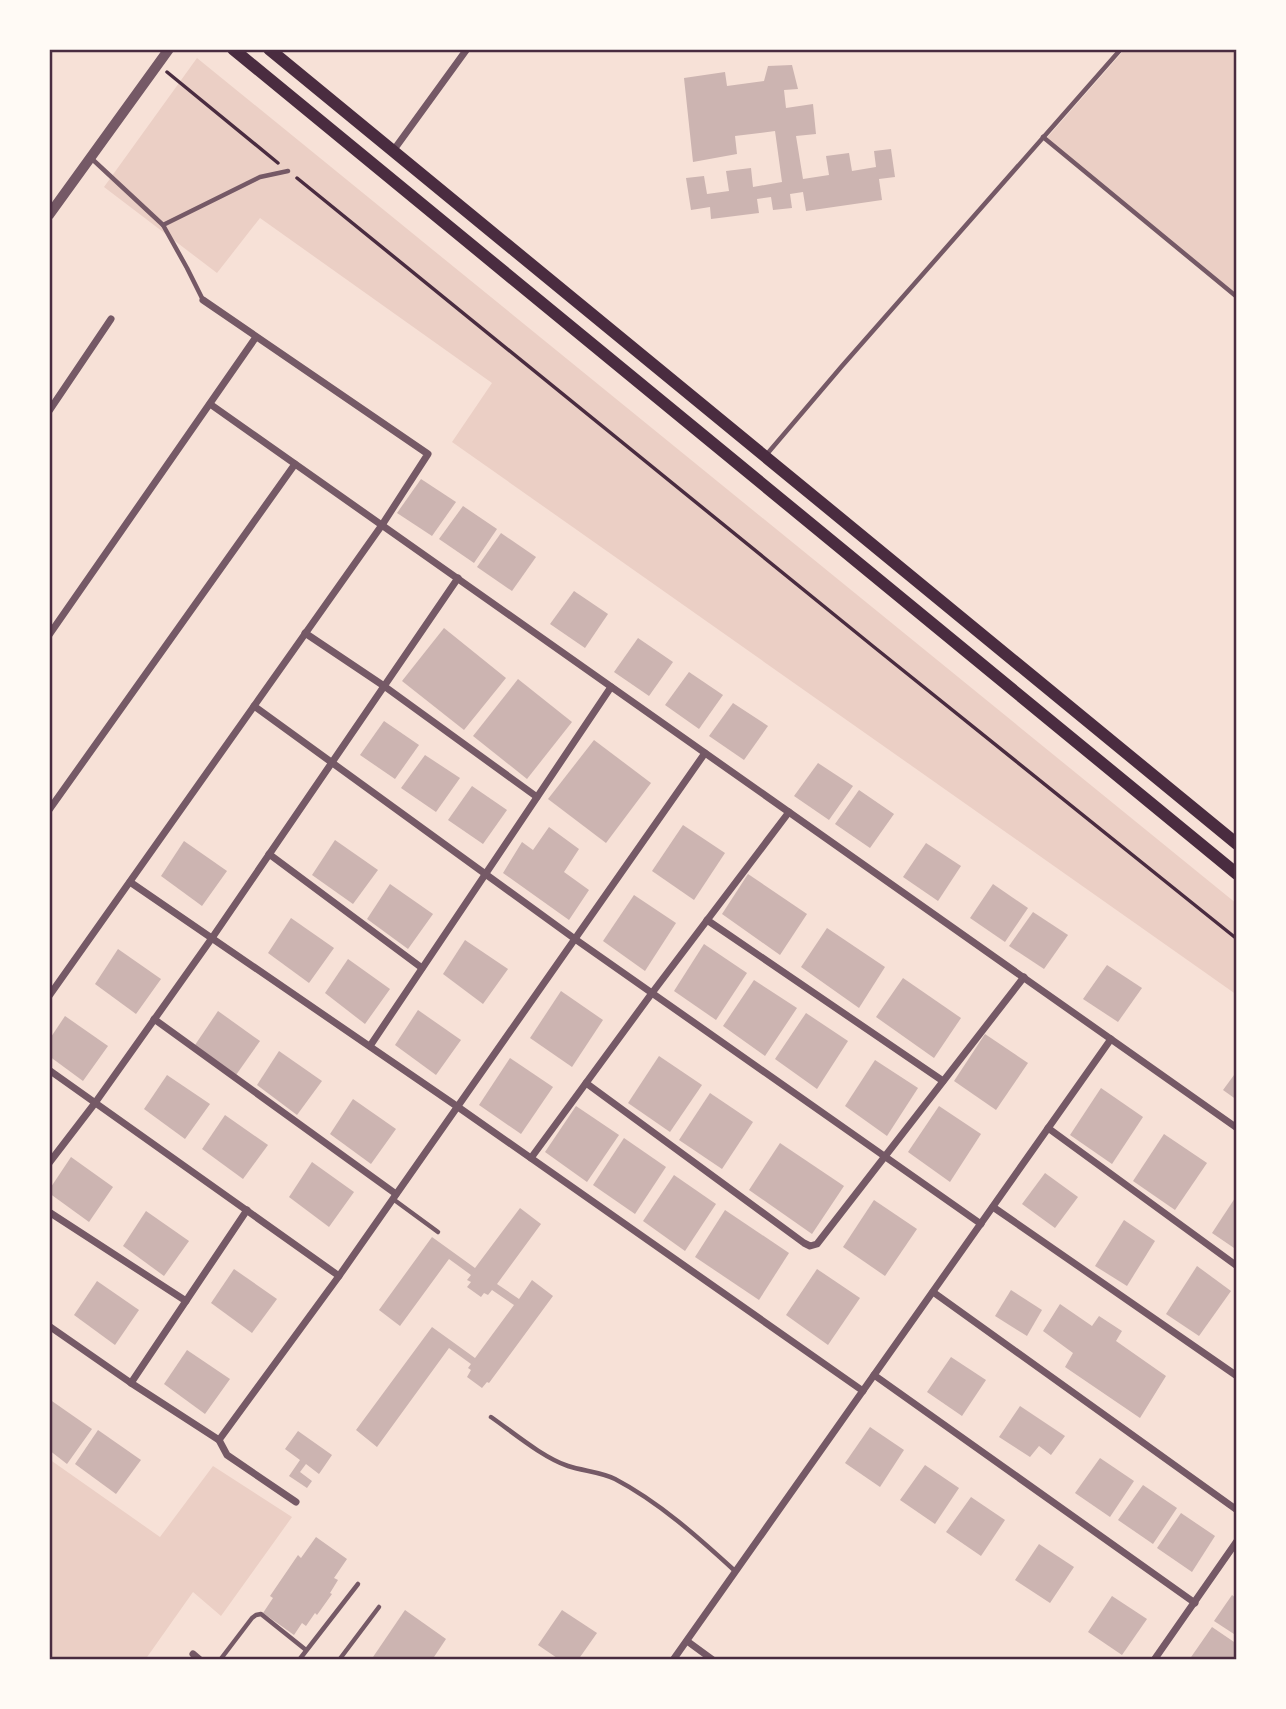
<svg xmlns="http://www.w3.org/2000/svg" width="1286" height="1709" font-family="'Sofia Sans Condensed',sans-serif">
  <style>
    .green { fill: #ebcfc5 }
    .building { fill: #ccb4b1 }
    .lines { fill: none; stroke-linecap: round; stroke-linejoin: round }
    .path { stroke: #4a2c40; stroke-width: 3.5 }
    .service { stroke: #755966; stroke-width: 4.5 }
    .minor { stroke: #755966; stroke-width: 7 }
    .tertiary { stroke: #755966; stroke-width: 10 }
    .secondary { stroke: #4a2c40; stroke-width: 12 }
    .neatline { fill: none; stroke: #4a2c40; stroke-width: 2.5 }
  </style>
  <rect width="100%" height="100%" fill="#f7e1d7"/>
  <g class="green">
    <polygon points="1125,49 1237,49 1237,294 1046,139"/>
    <polygon points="197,58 1237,904 1237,995 452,442 492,383 260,218 217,273 104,187"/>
    <polygon points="49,1459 160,1537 213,1466 292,1517 221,1616 193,1592 145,1660 49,1660"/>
  </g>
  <g class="building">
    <polygon points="792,65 798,89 784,90 786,108 813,104 816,134 796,136 803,179 829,175 826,156 849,153 852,171 876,167 874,151 891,149 895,177 879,179 882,200 806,211 803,192 790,194 792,208 773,210 771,197 757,199 759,213 711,219 710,207 691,210 686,178 704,176 707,194 729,191 726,171 751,168 753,187 782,182 775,131 735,136 737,154 693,162 684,78 725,72 727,86 764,81 768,66"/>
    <polygon points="421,479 456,502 432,536 397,513"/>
    <polygon points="463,506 497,529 474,563 439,539"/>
    <polygon points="501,533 536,557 512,591 477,567"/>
    <polygon points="574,591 608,614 585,648 550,624"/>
    <polygon points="444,628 506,678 464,730 402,681"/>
    <polygon points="638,638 673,662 649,696 614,672"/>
    <polygon points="689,672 723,695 699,729 665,705"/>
    <polygon points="518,679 572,722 527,779 473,736"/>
    <polygon points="733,703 768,726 744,760 709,736"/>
    <polygon points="384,721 419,745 395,779 360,755"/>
    <polygon points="594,740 651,783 606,843 548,799"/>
    <polygon points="425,755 460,778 436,812 401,788"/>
    <polygon points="818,763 853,786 829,820 794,796"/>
    <polygon points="472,786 507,810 483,844 448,820"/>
    <polygon points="859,790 894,814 870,848 835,824"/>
    <polygon points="683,825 725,853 694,900 652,871"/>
    <polygon points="549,827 579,849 564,872 589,890 569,920 503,873 522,842 533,850"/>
    <polygon points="335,840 378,870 353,904 312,875"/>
    <polygon points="184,841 227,871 202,906 161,876"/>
    <polygon points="926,843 961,866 938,901 903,877"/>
    <polygon points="748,874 807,914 780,955 722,914"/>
    <polygon points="390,884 433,914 408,949 367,919"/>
    <polygon points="993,884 1028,908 1005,942 970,918"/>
    <polygon points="634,895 676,923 645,971 603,941"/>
    <polygon points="1033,912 1068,935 1044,969 1009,946"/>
    <polygon points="291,918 334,948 309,983 268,953"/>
    <polygon points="827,928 885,967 859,1008 801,967"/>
    <polygon points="465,940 508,969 483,1004 443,974"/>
    <polygon points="704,944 747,973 716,1020 674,991"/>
    <polygon points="118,949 161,979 136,1014 95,984"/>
    <polygon points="348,959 390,989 365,1024 325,993"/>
    <polygon points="1107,965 1142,988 1118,1022 1083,999"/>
    <polygon points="903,978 961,1018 934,1058 876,1017"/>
    <polygon points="754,980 797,1008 765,1056 723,1026"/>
    <polygon points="561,991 603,1020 572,1067 530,1038"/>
    <polygon points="418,1010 461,1040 436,1075 395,1045"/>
    <polygon points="218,1011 260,1041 236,1075 195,1045"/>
    <polygon points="806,1013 848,1041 817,1089 775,1059"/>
    <polygon points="65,1016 108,1046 83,1081 49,1056 49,1040"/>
    <polygon points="985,1034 1028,1063 996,1110 954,1081"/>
    <polygon points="279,1051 322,1081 297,1115 257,1085"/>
    <polygon points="659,1056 702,1085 670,1132 628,1103"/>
    <polygon points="510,1058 553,1087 521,1134 479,1105"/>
    <polygon points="875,1060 918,1088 887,1136 845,1106"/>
    <polygon points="1237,1071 1237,1100 1223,1090"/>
    <polygon points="167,1075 210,1104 185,1139 144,1109"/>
    <polygon points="1101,1088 1143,1117 1112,1164 1070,1135"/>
    <polygon points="710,1093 753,1122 722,1169 679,1140"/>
    <polygon points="353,1099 396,1129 371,1164 330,1134"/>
    <polygon points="576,1106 619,1135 587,1182 545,1152"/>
    <polygon points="939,1106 981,1134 950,1182 908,1152"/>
    <polygon points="225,1115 268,1145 243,1179 202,1149"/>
    <polygon points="1164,1134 1207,1163 1175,1210 1133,1181"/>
    <polygon points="624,1138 666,1167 635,1214 593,1185"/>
    <polygon points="780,1143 844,1186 812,1234 749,1190"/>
    <polygon points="71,1157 113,1187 89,1222 49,1193 49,1190"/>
    <polygon points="312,1162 354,1192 329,1227 289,1197"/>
    <polygon points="1045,1173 1078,1197 1055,1228 1022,1204"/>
    <polygon points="674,1175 716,1204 685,1251 643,1221"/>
    <polygon points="1237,1195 1237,1250 1212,1233"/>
    <polygon points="874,1200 917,1229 885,1276 843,1247"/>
    <polygon points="520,1208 541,1224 497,1284 519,1299 532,1280 553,1296 489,1383 487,1382 482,1388 467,1377 471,1370 468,1368 471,1364 449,1348 377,1447 356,1430 432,1327 475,1358 514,1305 492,1290 488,1295 484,1293 481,1297 467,1287 471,1282 467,1280 471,1275 449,1259 400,1326 379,1310 432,1237 475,1268"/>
    <polygon points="725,1210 789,1253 759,1300 695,1257"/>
    <polygon points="146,1211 189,1241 164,1276 123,1246"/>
    <polygon points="1124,1220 1155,1241 1127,1286 1095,1266"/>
    <polygon points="1197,1266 1231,1291 1199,1336 1166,1314"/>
    <polygon points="234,1269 277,1299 252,1333 211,1303"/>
    <polygon points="817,1269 860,1298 828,1345 786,1315"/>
    <polygon points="97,1281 139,1310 115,1345 74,1315"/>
    <polygon points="1011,1290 1042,1310 1027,1336 995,1316"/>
    <polygon points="1060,1304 1092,1326 1099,1316 1122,1331 1116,1341 1166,1376 1140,1418 1065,1367 1073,1353 1043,1331"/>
    <polygon points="187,1350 230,1379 205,1414 164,1384"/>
    <polygon points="951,1357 986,1380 962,1416 927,1392"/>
    <polygon points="49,1399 92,1429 67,1464 49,1450"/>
    <polygon points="1020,1406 1065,1436 1051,1455 1039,1446 1030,1457 999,1437"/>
    <polygon points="870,1427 904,1450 880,1487 845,1463"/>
    <polygon points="98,1430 141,1460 116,1494 75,1464"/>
    <polygon points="298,1431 332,1455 319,1474 306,1464 300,1472 312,1481 307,1488 289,1476 300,1460 285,1449"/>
    <polygon points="1100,1458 1134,1481 1110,1517 1075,1493"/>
    <polygon points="925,1465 959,1488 935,1524 900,1500"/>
    <polygon points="1143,1485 1177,1508 1153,1544 1118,1520"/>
    <polygon points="971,1497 1005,1520 981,1556 946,1532"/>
    <polygon points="1181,1513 1215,1536 1192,1572 1157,1548"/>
    <polygon points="316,1537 347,1559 334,1578 338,1580 330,1593 332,1594 317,1615 315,1613 306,1626 302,1623 294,1635 263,1613 273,1598 270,1596 298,1555 301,1558"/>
    <polygon points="1039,1544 1074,1567 1050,1603 1015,1580"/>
    <polygon points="1232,1595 1237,1599 1237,1636 1214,1621"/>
    <polygon points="1112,1596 1147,1619 1122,1655 1088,1632"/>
    <polygon points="405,1610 446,1639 432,1660 371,1660"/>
    <polygon points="562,1610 597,1633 578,1660 560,1660 538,1645"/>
    <polygon points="1212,1627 1237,1644 1237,1660 1189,1660"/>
  </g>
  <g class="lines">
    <g class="path">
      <polyline points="167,72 278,163"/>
      <polyline points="297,178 874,647 1237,939"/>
    </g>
    <g class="service">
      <polyline points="1043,137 1237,297"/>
      <polyline points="91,158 163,225 187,268 203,300"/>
      <polyline points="163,225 260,177 288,171"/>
      <polyline points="767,454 842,366 1121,49"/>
      <polyline points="393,1199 438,1232"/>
      <path d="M491,1417C514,1433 542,1457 568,1466C583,1471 601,1472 615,1479C659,1502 699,1538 735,1571"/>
      <polyline points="220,1660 252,1618 256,1615 261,1614 306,1650"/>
      <polyline points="299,1660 358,1584"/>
      <polyline points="339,1660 379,1607"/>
    </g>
    <g class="minor">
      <polyline points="393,151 467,49"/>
      <polyline points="210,404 1237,1128"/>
      <polyline points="49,411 111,319"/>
      <polyline points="305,633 384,686 537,797"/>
      <polyline points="49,635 256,337"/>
      <polyline points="254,706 575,939 981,1224"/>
      <polyline points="49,810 295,464"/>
      <polyline points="269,854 422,968"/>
      <polyline points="130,882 458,1107 863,1391"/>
      <polyline points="707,920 943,1081"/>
      <polyline points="49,996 382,525 428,454 203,300"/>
      <polyline points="154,1019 396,1194"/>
      <polyline points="370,1046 611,687"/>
      <polyline points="49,1070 339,1276"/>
      <polyline points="586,1083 804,1243 810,1246 817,1244 1024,977"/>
      <polyline points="1048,1128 1237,1266"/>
      <polyline points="531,1158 652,993 789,812"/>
      <polyline points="49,1163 95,1103 212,938 458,578"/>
      <polyline points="993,1207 1237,1376"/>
      <polyline points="49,1212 186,1301"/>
      <polyline points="933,1292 1237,1510"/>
      <polyline points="49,1326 131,1383 219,1440 227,1455 296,1502"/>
      <polyline points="874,1375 1195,1603"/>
      <polyline points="131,1383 247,1210"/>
      <polyline points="219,1440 339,1276 705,753"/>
      <polyline points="687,1641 713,1660"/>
      <polyline points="193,1654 200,1660"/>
      <polyline points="673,1660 1111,1039"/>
      <polyline points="1154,1660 1237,1541"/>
    </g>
    <polyline class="tertiary" points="49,215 169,49"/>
    <g class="secondary">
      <polyline points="233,49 1237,874"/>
      <polyline points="269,49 1237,844"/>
    </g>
  </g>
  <rect width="1286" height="1709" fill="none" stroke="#fffaf5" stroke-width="102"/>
  <rect x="51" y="51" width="1184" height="1607" class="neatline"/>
</svg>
